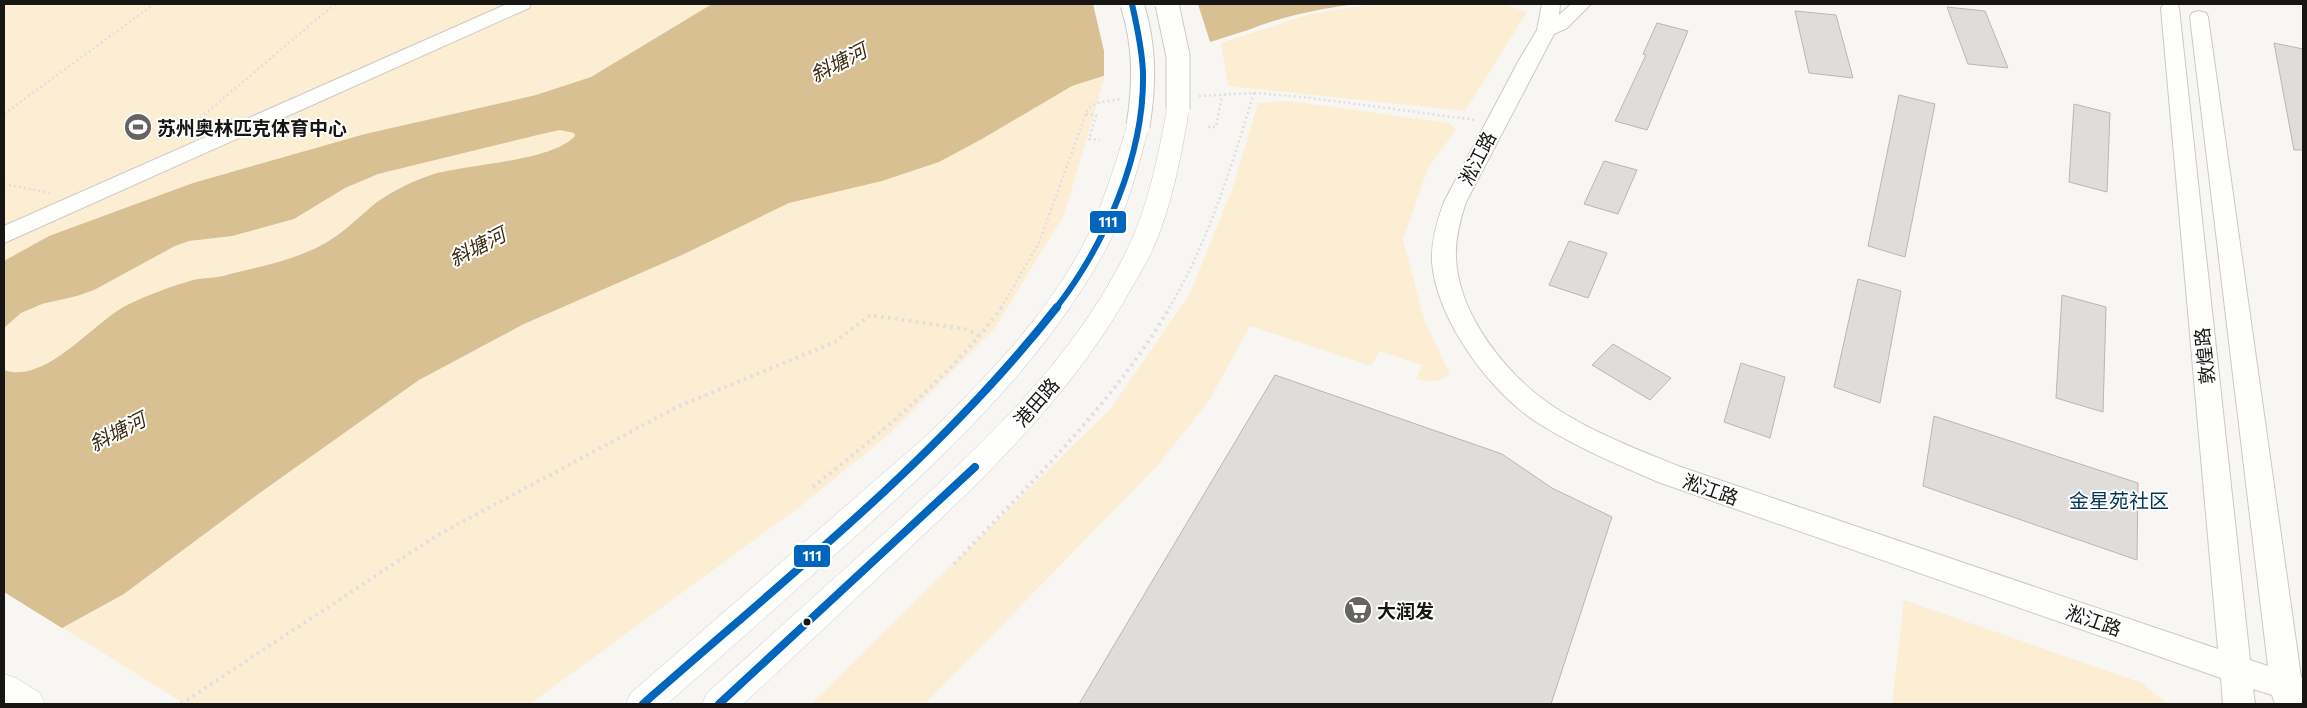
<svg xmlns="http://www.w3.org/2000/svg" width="2307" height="708" font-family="Commissioner,'Noto Sans SC',sans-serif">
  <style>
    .green { fill: #fceed3 }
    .water { fill: #d8c092 }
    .pier { fill: #f8f6f3 }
    .building { fill: #deddda; stroke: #b8b7b4 }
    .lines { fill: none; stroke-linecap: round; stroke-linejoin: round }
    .minor-casing { stroke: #cbc9c7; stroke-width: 2 }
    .major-casing { stroke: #cbc9c7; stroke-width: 1 }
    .path-far1 { stroke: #dfdfdf; stroke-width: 2.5; stroke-dasharray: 2 3; stroke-linecap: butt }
    .path { stroke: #dfdfdf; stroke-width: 4; stroke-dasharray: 2.5 4.5; stroke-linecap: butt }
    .minor { fill: #fefefd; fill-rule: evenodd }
    .major { fill: #fefefd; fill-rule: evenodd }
    .major-bridge-casing { stroke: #cbc9c7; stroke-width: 25; stroke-linecap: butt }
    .major-bridge { stroke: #fefefd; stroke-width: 23 }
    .bus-1-far1-casing { stroke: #fff; stroke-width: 9 }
    .bus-1-casing { stroke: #fff; stroke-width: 12 }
    .bus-1-far1 { stroke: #0065bd; stroke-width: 6 }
    .bus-1 { stroke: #0065bd; stroke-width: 8 }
    .bus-dot { fill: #171614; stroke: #fff; stroke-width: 2 }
    .labels { text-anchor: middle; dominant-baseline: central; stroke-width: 4; stroke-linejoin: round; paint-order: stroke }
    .poi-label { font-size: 19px; font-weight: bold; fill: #171614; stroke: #fff; text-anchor: start }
    .street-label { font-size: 19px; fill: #171614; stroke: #fff }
    .water-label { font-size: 20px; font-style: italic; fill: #392b0e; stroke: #fff }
    .neighbourhood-label { font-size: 20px; fill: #003658; stroke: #fff }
    .line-badge { stroke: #fff; stroke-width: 2 }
    .badge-label { font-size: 14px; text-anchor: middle; font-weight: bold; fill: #fff }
  </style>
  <rect width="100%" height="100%" fill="#f8f6f3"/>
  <g class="green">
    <polygon points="4,4 712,4 591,77 536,95 365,134 193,183 4,261"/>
    <polygon points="1375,4 1504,4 1527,12 1465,111 1228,86 1221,43 1310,14"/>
    <polygon points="1105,76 1064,215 994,329 886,437 798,508 530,704 185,704 63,628 124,594 261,492 419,380 524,324 682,255 789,203 982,139 1072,86"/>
    <path d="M1290,101L1449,123L1456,130L1428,168L1403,240L1425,322L1450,374C1438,383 1431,382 1416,379L1422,365L1379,351L1371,366L1250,326L1210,399L1160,463L925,704H811L1111,408L1189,295L1232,190L1258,103Z"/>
    <path d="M560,130L574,133L575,136C554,159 467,167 434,174C415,179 393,191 377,202C357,216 342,235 320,246C291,261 254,268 223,276C213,278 203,278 193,280C169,287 146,300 123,309C86,325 46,385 4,370V328L21,313L42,304L77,296L94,290L175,246L189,241L232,236L294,219L345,188L378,174Z"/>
    <polygon points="1904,600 2142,683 2168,704 1892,704"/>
  </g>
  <path class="water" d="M712,4H1356C1319,9 1283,16 1248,30L1072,86L982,139L939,162L882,181L789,203L682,255L524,324L419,380L261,492L124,594L4,660V370C46,385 92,322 129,304C148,295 172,286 193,280C202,278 213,278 223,276C254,268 291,261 320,246C342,235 358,217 377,202C393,191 412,181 431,175C466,164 551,162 575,136L574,133L560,130L542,134L378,174L345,188L294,219L232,236L189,241L175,246L94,290L77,296L42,304L21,313L4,328V261L49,236L193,183L365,134L536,95L591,77Z"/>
  <g class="pier">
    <polygon points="1093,4 1198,4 1211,45 1104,78 1104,51"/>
    <polygon points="4,592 65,630 4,663"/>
  </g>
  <g class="building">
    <polygon points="1947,7 1985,11 2008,68 1968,64"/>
    <polygon points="1795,11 1836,15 1853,78 1809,73"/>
    <polygon points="1657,23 1688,31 1647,130 1615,121 1646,55 1643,54"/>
    <polygon points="2274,43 2303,49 2303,150 2294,150"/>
    <polygon points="1899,95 1935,104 1905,257 1868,246"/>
    <polygon points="2074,104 2110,113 2107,192 2069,182"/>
    <polygon points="1604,161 1637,170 1618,214 1584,204"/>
    <polygon points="1569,241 1607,253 1588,298 1549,285"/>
    <polygon points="1858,279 1901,291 1880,403 1834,387"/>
    <polygon points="2062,295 2106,307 2103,412 2056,398"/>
    <polygon points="1613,344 1671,378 1650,400 1592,365"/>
    <polygon points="1741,363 1785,377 1770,438 1724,422"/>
    <polygon points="1275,375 1502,454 1552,488 1612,517 1551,704 1079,704"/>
    <polygon points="1934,416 2138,483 2137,560 1923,486"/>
  </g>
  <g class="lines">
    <defs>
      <g id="minor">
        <polygon points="507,4 531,4 529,8 4,243 4,226"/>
        <path d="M1542,4H1560L1559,15L1571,4H1591L1567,28L1554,34L1466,202C1460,220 1455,239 1456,258C1458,315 1508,377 1554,407C1592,432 1636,449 1678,466L2218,649L2161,8L2164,4H2177L2179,8L2250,660L2268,666L2190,17L2192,13L2199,11L2206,13L2208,17L2301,677L2303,678V704H2275L2272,695L2253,689L2255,704H2223L2221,678L1658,482C1617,464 1573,446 1535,421C1488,389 1437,320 1432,262C1431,241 1437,221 1444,202L1518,62L1537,30Z"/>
      </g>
      <g id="major">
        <path d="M1178,102L1186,104L1189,109C1181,157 1172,205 1153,249C1144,268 1133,285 1123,303C1065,401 985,478 902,555C849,605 796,655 743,704H702L707,693C765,641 822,589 880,537C973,453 1070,366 1126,252C1148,208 1158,157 1167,109L1170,104Z"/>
        <path d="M1138,119L1146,121L1149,126C1138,168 1127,211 1106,249C1044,362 952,449 857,535C794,592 731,648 667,704H626L631,693L925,437C983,380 1043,320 1082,247C1102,208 1114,168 1127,126L1130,121Z"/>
        <polygon points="4,674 16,678 40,693 45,704 4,704"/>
      </g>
    </defs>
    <use href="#minor" class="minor-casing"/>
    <use href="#major" class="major-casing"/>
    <g class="path-far1">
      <polyline points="1199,96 1254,93 1303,97 1476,120"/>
      <polyline points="4,114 154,4"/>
      <polyline points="1086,114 1096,115 1089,139 1100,140"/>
      <polyline points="1208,127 1216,127 1222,95"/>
      <polyline points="181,134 335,4"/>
      <polyline points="4,184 50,193"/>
      <polyline points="1001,308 1039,243 1088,108 1096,103 1120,99"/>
      <path d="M1169,308C1209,241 1231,167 1254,93"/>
    </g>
    <g class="path">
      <path d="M813,487C881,432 950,378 1002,307"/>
      <path d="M954,564C1030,483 1113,404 1170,307"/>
      <polyline points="181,704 436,536 677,407 835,342 870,315 965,329 982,337"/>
    </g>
    <use href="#minor" class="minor"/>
    <use href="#major" class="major"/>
    <defs>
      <g id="major-bridge">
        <path d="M1132,4C1145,45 1145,83 1138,126"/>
        <polyline points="1167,4 1178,56 1178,109"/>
      </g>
    </defs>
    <use href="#major-bridge" class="major-bridge-casing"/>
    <use href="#major-bridge" class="major-bridge"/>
    <defs>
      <path id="bus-1-far1" d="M1056,308C1105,245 1145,154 1143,72C1142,49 1137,26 1132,4"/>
      <g id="bus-1">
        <path d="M643,704C786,578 938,458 1057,307"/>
        <polyline points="719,704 975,467"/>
      </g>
    </defs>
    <use href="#bus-1-far1" class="bus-1-far1-casing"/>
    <use href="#bus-1" class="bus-1-casing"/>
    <use href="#bus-1-far1" class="bus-1-far1"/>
    <use href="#bus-1" class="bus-1"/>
  </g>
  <defs>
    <symbol id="stadium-disc" viewBox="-11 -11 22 22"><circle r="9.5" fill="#666462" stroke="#fff"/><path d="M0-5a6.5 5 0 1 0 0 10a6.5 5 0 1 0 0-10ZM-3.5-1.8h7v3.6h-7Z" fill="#fff"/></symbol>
    <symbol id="supermarket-disc" viewBox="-11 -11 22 22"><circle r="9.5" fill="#666462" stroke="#fff"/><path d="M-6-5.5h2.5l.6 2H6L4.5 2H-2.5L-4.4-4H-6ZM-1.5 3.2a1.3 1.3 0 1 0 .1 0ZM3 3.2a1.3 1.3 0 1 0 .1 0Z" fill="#fff"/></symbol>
  </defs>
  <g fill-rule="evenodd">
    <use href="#stadium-disc" x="122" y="111" width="32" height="32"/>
    <use href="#supermarket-disc" x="1342" y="594" width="32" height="32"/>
  </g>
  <circle class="bus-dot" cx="807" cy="622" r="4.5"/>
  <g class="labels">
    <g class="poi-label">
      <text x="157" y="127">苏州奥林匹克体育中心</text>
      <text x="1377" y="610">大润发</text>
    </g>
    <g class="street-label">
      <text transform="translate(1477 158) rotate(-63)">淞江路</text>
      <text transform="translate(2204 356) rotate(-96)">敦煌路</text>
      <text transform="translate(1036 402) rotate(-49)">港田路</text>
      <text transform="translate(1711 489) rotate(19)">淞江路</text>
      <text transform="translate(2094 620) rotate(19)">淞江路</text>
    </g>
    <g class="water-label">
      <text transform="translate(838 62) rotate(-27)">斜塘河</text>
      <text transform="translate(477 246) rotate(-27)">斜塘河</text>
      <text transform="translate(117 431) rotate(-27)">斜塘河</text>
    </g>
    <g class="neighbourhood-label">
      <text x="2119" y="500">金星苑社区</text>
    </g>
  </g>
  <g class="line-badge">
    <rect x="1089" y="210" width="38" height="24" rx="5" fill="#0065bd"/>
    <rect x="793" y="544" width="38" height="24" rx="5" fill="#0065bd"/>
  </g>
  <g class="badge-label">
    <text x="1108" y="227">111</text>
    <text x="812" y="561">111</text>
  </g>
  <rect width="2307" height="708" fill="none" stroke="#171614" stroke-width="10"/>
</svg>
